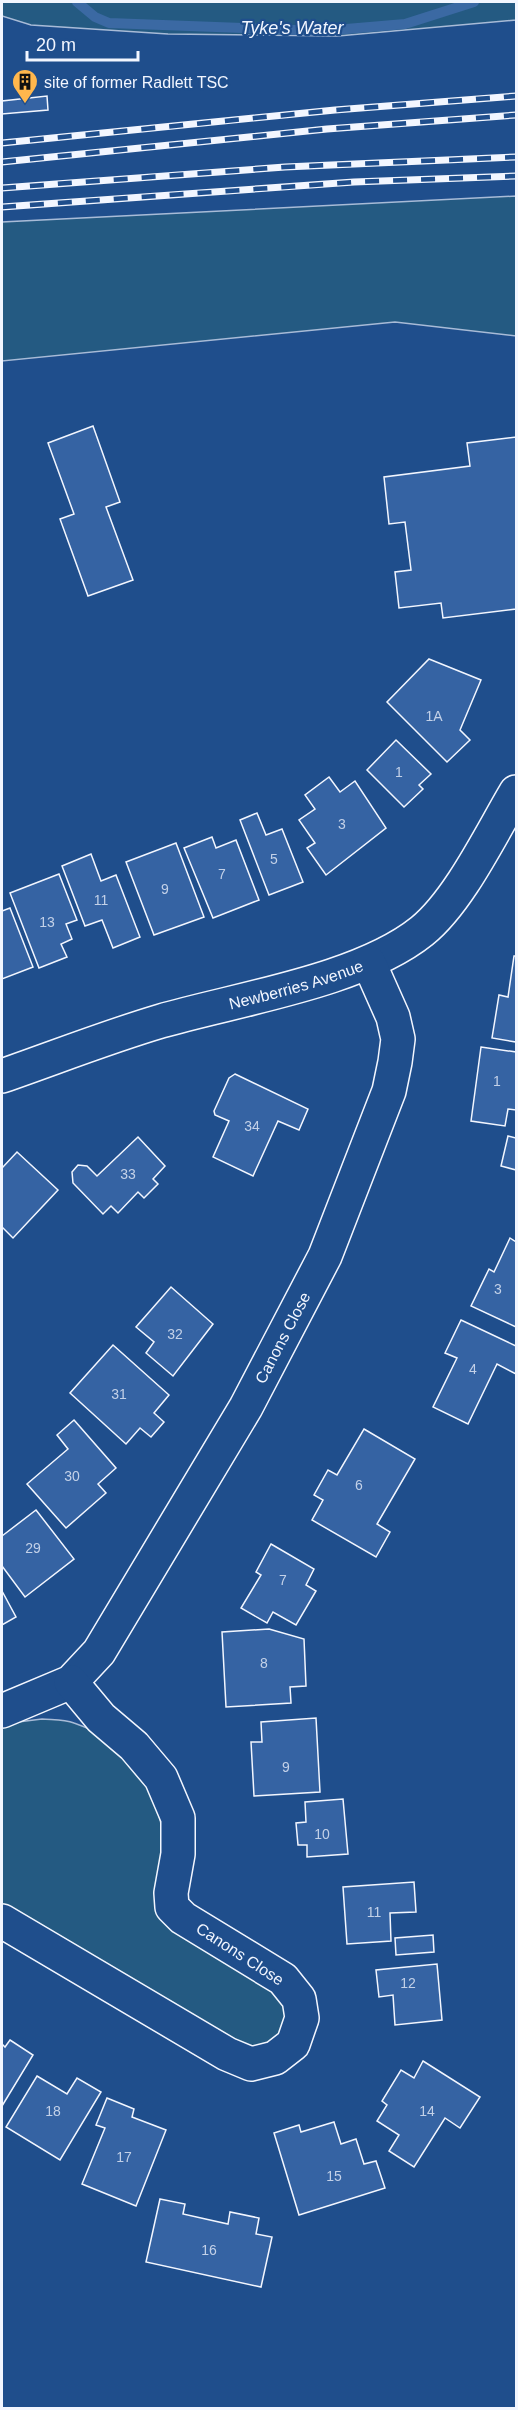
<svg xmlns="http://www.w3.org/2000/svg" width="518" height="2410" font-family="Helvetica,sans-serif">
  <style>
    .green { fill: #245a82; stroke: #a8bbd7; stroke-width: 1.5 }
    .lines { fill: none; stroke-linecap: round; stroke-linejoin: round }
    .stream { stroke: #3b69a3; stroke-width: 10 }
    .building { fill: #3563a3; stroke: #f2f6ff; stroke-width: 1.5 }
    .minor-casing { stroke: #f2f6ff; stroke-width: 36 }
    .minor { stroke: #1f4e8c; stroke-width: 33 }
    .rail-casing { stroke: #f2f6ff; stroke-width: 7 }
    .rail { stroke: #1f4e8c; stroke-width: 4.5; stroke-dasharray: 14; stroke-linecap: butt }
    .labels { text-anchor: middle; dominant-baseline: central; stroke-width: 4.5; stroke-linejoin: round; paint-order: stroke }
    .number-label { font-size: 14px; fill: #c3d1e8 }
    .poi-label { font-size: 16px; fill: #f2f6ff; stroke: #1f4e8c; text-anchor: start }
    .street-label { font-size: 16px; fill: #f2f6ff; stroke: #1f4e8c }
    .water-label { font-size: 18px; font-style: italic; fill: #f2f6ff; stroke: #1f4e8c }
  </style>
  <rect width="100%" height="100%" fill="#1f4e8c"/>
  <g class="green">
    <polygon points="2,2 516,2 516,20 338,36 168,34 31,25 2,16"/>
    <polygon points="516,196 516,336 395,322 2,361 2,222"/>
    <path d="M42,1719C52,1720 64,1719 74,1723C131,1742 167,1799 163,1859C161,1886 145,1899 168,1922L278,1992L288,2006L278,2043L252,2051L2,1907V1724Z"/>
  </g>
  <g class="lines">
    <polyline class="stream" points="77,2 95,17 109,23 323,31 405,24 474,2"/>
  </g>
  <g class="building">
    <polygon points="47,96 48,110 2,114 2,101"/>
    <polygon points="93,426 120,502 106,507 133,580 88,596 60,519 74,514 48,443"/>
    <polygon points="516,437 516,609 443,618 441,603 399,608 395,572 411,570 405,522 389,524 384,477 470,466 467,443"/>
    <polygon points="429,659 481,680 460,730 470,740 447,762 387,702"/>
    <polygon points="396,740 431,774 419,785 423,789 404,807 367,770"/>
    <polygon points="329,777 340,792 355,781 386,828 326,875 307,848 315,843 299,820 315,809 305,795"/>
    <polygon points="257,813 266,835 282,829 303,882 269,895 240,820"/>
    <polygon points="212,837 216,848 236,840 259,900 213,918 184,848"/>
    <polygon points="176,843 204,917 154,935 126,862"/>
    <polygon points="91,854 101,881 116,875 140,937 113,948 102,920 85,926 62,866"/>
    <polygon points="59,874 77,920 66,924 72,939 61,944 67,957 39,968 10,893"/>
    <polygon points="10,908 33,967 2,979 2,911"/>
    <polygon points="514,956 516,956 516,1042 492,1038 499,995 508,997"/>
    <polygon points="481,1047 516,1052 516,1110 508,1109 505,1126 471,1121"/>
    <polygon points="235,1074 308,1109 299,1130 278,1121 253,1176 213,1157 229,1121 215,1115 214,1111 229,1078"/>
    <polygon points="508,1136 516,1138 516,1170 501,1166"/>
    <polygon points="138,1137 165,1166 153,1179 158,1184 144,1198 138,1192 118,1213 111,1206 103,1214 73,1183 72,1172 78,1165 87,1166 97,1176"/>
    <polygon points="17,1152 58,1190 13,1238 2,1227 2,1168"/>
    <polygon points="510,1238 516,1242 516,1327 471,1306 489,1269 494,1272"/>
    <polygon points="171,1287 213,1324 173,1376 146,1353 154,1342 136,1327"/>
    <polygon points="461,1320 516,1346 516,1374 497,1364 468,1424 433,1407 457,1358 445,1353"/>
    <polygon points="113,1345 169,1395 154,1413 164,1422 151,1437 140,1428 126,1444 70,1393"/>
    <polygon points="74,1420 116,1468 98,1484 106,1493 66,1528 27,1484 68,1449 57,1435"/>
    <polygon points="364,1429 415,1459 377,1524 390,1532 376,1557 312,1520 323,1500 314,1495 328,1470 337,1475"/>
    <polygon points="36,1510 74,1559 25,1597 2,1566 2,1536"/>
    <polygon points="271,1544 314,1569 306,1585 316,1591 296,1625 273,1612 267,1623 241,1608 261,1575 256,1572"/>
    <polygon points="2,1591 16,1617 2,1625"/>
    <polygon points="269,1629 304,1639 306,1686 290,1687 291,1703 226,1707 222,1632"/>
    <polygon points="316,1718 320,1792 254,1796 251,1742 262,1742 261,1722"/>
    <polygon points="343,1799 348,1854 307,1857 307,1845 298,1845 296,1823 306,1822 305,1802"/>
    <polygon points="414,1882 416,1912 390,1913 391,1941 347,1944 343,1887"/>
    <polygon points="433,1935 434,1952 396,1955 395,1938"/>
    <polygon points="437,1964 442,2020 395,2025 393,1995 379,1997 376,1970"/>
    <polygon points="10,2040 33,2055 2,2106 2,2044 5,2047"/>
    <polygon points="423,2061 480,2097 460,2128 445,2118 414,2167 389,2151 399,2135 377,2121 387,2105 382,2101 401,2070 414,2078"/>
    <polygon points="37,2076 67,2094 77,2078 101,2092 60,2160 6,2127"/>
    <polygon points="107,2098 134,2109 132,2117 166,2130 136,2206 82,2184 105,2128 96,2125"/>
    <polygon points="334,2122 341,2144 356,2139 364,2164 376,2161 385,2188 299,2215 274,2133 299,2125 301,2132"/>
    <polygon points="160,2199 185,2204 183,2214 228,2224 230,2212 259,2218 256,2234 272,2237 261,2287 146,2262"/>
  </g>
  <g class="lines">
    <defs>
      <g id="minor">
        <path id="s1" d="M2,1076C54,1058 107,1037 161,1021C237,999 360,981 422,931C459,901 491,834 516,792"/>
        <path id="s2" d="M2,1711L71,1682L99,1652L246,1407L325,1256L389,1091L395,1062L398,1039L393,1017L369,963"/>
        <polyline points="2,1921 227,2054 251,2064 275,2058 293,2044 302,2018 299,1999 283,1979 183,1918 172,1907 171,1893 178,1854 178,1818 161,1778 134,1746 101,1718 71,1682"/>
      </g>
    </defs>
    <use href="#minor" class="minor-casing"/>
    <use href="#minor" class="minor"/>
    <defs>
      <g id="rail">
        <polyline points="2,143 335,110 516,96"/>
        <polyline points="2,162 327,129 516,115"/>
        <polyline points="2,188 285,167 516,157"/>
        <polyline points="2,207 354,182 516,176"/>
      </g>
    </defs>
    <use href="#rail" class="rail-casing"/>
    <use href="#rail" class="rail"/>
  </g>
  <defs>
    <symbol id="building-pin" viewBox="-11 -11 22 30"><path d="M0 17L-7.5 6A9.5 9.5 0 1 1 7.5 6Z" fill="#ffb74d" stroke="#1f4e8c"/><path d="M-4-6H4V6H1V3H-1V6H-4ZM-2.5-4.3h1.7v1.8h-1.7ZM.8-4.3h1.7v1.8H.8ZM-2.5-1h1.7V.8h-1.7ZM.8-1h1.7V.8H.8Z" fill="#111"/></symbol>
  </defs>
  <g fill-rule="evenodd">
    <use href="#building-pin" x="10" y="67" width="30" height="40"/>
  </g>
  <g class="labels">
    <g class="number-label">
      <text x="434" y="716">1A</text>
      <text x="399" y="772">1</text>
      <text x="342" y="824">3</text>
      <text x="274" y="859">5</text>
      <text x="222" y="874">7</text>
      <text x="165" y="889">9</text>
      <text x="101" y="900">11</text>
      <text x="47" y="922">13</text>
      <text x="497" y="1081">1</text>
      <text x="252" y="1126">34</text>
      <text x="128" y="1174">33</text>
      <text x="498" y="1289">3</text>
      <text x="175" y="1334">32</text>
      <text x="473" y="1369">4</text>
      <text x="119" y="1394">31</text>
      <text x="72" y="1476">30</text>
      <text x="359" y="1485">6</text>
      <text x="33" y="1548">29</text>
      <text x="283" y="1580">7</text>
      <text x="264" y="1663">8</text>
      <text x="286" y="1767">9</text>
      <text x="322" y="1834">10</text>
      <text x="374" y="1912">11</text>
      <text x="408" y="1983">12</text>
      <text x="53" y="2111">18</text>
      <text x="427" y="2111">14</text>
      <text x="124" y="2157">17</text>
      <text x="334" y="2176">15</text>
      <text x="209" y="2250">16</text>
    </g>
    <g class="poi-label">
      <text x="44" y="82">site of former Radlett TSC</text>
    </g>
    <g class="street-label">
      <text stroke="none"><textPath href="#s1" startOffset="308">Newberries Avenue</textPath></text>
      <text stroke="none"><textPath href="#s2" startOffset="480">Canons Close</textPath></text>
      <text transform="translate(240 1954) rotate(33)">Canons Close</text>
    </g>
    <g class="water-label">
      <text x="292" y="28">Tyke's Water</text>
    </g>
  </g>
  <rect width="518" height="2410" fill="none" stroke="#f2f6ff" stroke-width="6"/>
  <path d="M27 51v9h111v-9" fill="none" stroke="#f2f6ff" stroke-width="3"/>
  <text x="36" y="51" font-size="18" fill="#f2f6ff" stroke="#1f4e8c" stroke-width="4.5" paint-order="stroke">20 m</text>
</svg>
